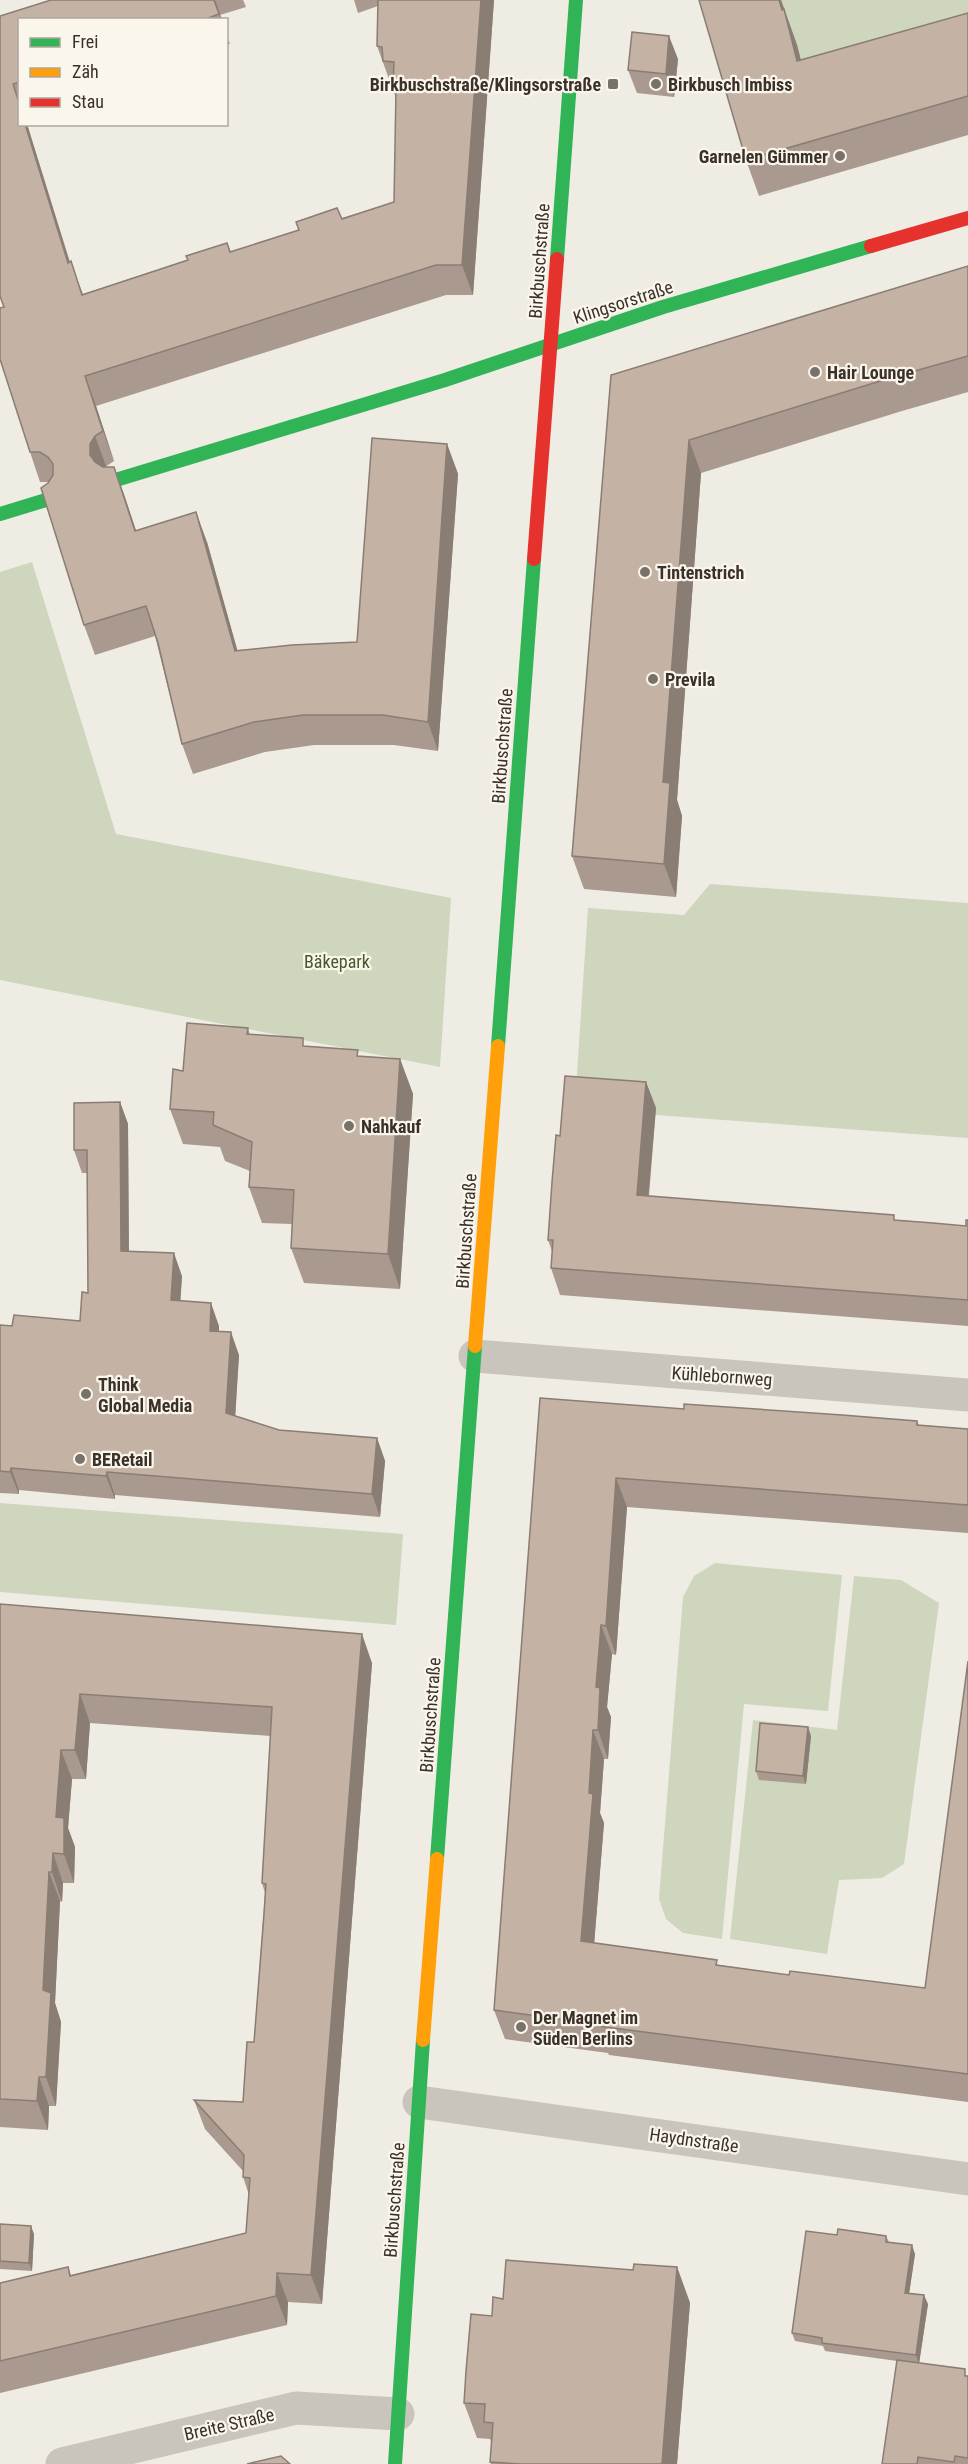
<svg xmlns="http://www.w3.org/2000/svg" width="968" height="2464" font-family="'Roboto Condensed',sans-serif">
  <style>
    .green { fill: #ced6be }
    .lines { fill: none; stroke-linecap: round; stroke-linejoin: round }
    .street { stroke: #c9c4bc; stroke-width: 33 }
    .fast { stroke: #30b455; stroke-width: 14 }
    .slow { stroke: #ff9f0a; stroke-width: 14 }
    .jam { stroke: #e5322d; stroke-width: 14 }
    .wall { fill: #a9998e }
    .shaded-wall { fill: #897d74 }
    .building { fill: #c4b2a5; stroke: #897d74; stroke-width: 1.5 }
    .poi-dot { fill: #79726b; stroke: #fbf6ec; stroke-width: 2 }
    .labels { text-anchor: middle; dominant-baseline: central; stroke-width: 4.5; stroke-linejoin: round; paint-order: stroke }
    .poi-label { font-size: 18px; font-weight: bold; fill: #3a312a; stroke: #fbf6ec; text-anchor: start }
    .street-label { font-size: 18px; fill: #3a312a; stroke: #fbf6ec }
    .park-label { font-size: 18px; fill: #445a2c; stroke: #fbf6ec }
  </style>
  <rect width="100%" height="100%" fill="#efece4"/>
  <g class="green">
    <polygon points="772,0 968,0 968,57 802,62 784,9"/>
    <polygon points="32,562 116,834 451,898 440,1067 0,980 0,572"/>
    <polygon points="710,884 968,903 968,1138 656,1115 656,1108 575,1103 588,908 684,915"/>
    <polygon points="0,1503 403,1534 396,1625 0,1592"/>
    <polygon points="715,1563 842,1575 828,1711 744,1704 722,1939 683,1933 666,1919 659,1899 683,1597 694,1576"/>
    <polygon points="854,1576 901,1580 939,1603 904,1864 882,1878 839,1880 827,1954 730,1939 753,1720 837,1730"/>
  </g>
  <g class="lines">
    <g class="street">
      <polyline points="475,1356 968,1395"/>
      <polyline points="419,2102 968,2179"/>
      <polyline points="62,2464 296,2408 398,2414"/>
    </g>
    <g class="fast">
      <polyline points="557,259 576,0"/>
      <polyline points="119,479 445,380 663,307 871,246"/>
      <polyline points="0,514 46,500"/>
      <polyline points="498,1046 534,559"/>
      <polyline points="437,1859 475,1346"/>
      <polyline points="395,2464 423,2040"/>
    </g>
    <g class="slow">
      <polyline points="475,1346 498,1046"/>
      <polyline points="423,2040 437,1859"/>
    </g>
    <g class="jam">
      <polyline points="871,246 968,218"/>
      <polyline points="534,559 557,259"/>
    </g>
  </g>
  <g class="wall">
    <polygon points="51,0 243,0 246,7 220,15 222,20 20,20 20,124 27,124 70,262 83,294 188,260 227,243 231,252 394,202 396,98 377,46 378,6 358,13 354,0 494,0 473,295 446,295 96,406 114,461 105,467 114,467 136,531 207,542 237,650 357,642 447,444 458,474 438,751 394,745 314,745 265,752 193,774 182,744 155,636 95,655 84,625 48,483 49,482 40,482 30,452 0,16"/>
    <polygon points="781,0 797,45 801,60 968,13 968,135 759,196 746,160"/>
    <polygon points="226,34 230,44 226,45"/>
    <polygon points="678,59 674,97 637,93 628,70"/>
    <polygon points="968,266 968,392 902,411 701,473 677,800 682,816 676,897 584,889 572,856 611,375"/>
    <polygon points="248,1028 250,1035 306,1047 360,1057 400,1059 413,1094 400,1289 304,1283 291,1248 292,1224 262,1223 249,1187 250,1171 225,1161 220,1147 183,1144 170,1109 183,1071"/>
    <polygon points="646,1082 656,1108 649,1196 896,1220 966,1226 968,1220 968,1326 560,1295 551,1268 552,1251 548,1240 560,1136"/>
    <polygon points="120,1102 128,1124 129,1251 182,1276 180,1301 219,1326 219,1332 239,1355 235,1416 279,1430 377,1438 385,1461 380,1517 115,1495 115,1499 19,1490 19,1494 0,1493 0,1325 12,1326 80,1321 88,1293 87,1173 82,1173 74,1150"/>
    <polygon points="540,1398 684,1409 917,1421 919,1425 968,1429 968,1533 627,1507 616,1655 612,1654 607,1707 611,1717 608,1759 604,1759 600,1813 604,1823 594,1943 719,1965 789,1975 925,1988 968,1661 968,2102 609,2055 608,2053 505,2039 494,2010"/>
    <polygon points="0,1604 372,1663 322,2304 288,2302 287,2325 0,2393 0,2283 68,2267 71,2275 246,2233 249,2195 243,2177 243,2171 205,2129 194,2100 243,2102 254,2042 265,1893 262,1883 271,1736 90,1723 86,1779 72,1779 68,1828 75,1847 74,1883 63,1883 62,1902 60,1901 55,2003 61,2022 56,2106 49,2106 48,2130 0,2127"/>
    <polygon points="811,1736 806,1784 759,1780 756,1771"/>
    <polygon points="0,2224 34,2234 32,2271 0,2269"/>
    <polygon points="837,2235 886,2236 889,2242 915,2254 909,2293 928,2304 919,2363 968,2376 968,2464 882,2464 897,2361 825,2351 823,2346 795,2341 792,2333"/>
    <polygon points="677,2267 690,2303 677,2464 491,2464 490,2462 492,2444 490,2439 477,2438 464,2403 492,2316 503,2299 633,2270"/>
  </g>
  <g class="shaded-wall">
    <polygon points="214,0 215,0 222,20 221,20"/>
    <polygon points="481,0 494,0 473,295 462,265"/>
    <polygon points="779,0 781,0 797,45 810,96 797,61"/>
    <polygon points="669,36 678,59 674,97 666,74"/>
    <polygon points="25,124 27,124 79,293 68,263"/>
    <polygon points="85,376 96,406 114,461 103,431"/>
    <polygon points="95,436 106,466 101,474 90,455 90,444"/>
    <polygon points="689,440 701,473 677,800 682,816 676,897 664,864 663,782"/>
    <polygon points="447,444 458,474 438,751 428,722"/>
    <polygon points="114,467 125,497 146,561 135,531"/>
    <polygon points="196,512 207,542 246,681 235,651"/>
    <polygon points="400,1059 413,1094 400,1289 388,1254"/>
    <polygon points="646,1082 656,1108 646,1222 637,1195"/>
    <polygon points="120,1102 128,1124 129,1273 121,1251"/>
    <polygon points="174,1253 182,1276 179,1323 171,1300"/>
    <polygon points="211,1303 219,1326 218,1353 210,1331"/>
    <polygon points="231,1332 239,1355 234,1436 226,1413"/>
    <polygon points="377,1438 385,1461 380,1517 372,1494"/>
    <polygon points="11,1468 19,1490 19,1494 10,1472"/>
    <polygon points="107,1472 115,1495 115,1499 106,1476"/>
    <polygon points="616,1478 627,1507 616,1655 606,1626"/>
    <polygon points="601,1625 612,1654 607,1707 611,1717 608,1759 598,1730 596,1687"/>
    <polygon points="362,1634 372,1663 322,2304 311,2275"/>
    <polygon points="80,1694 90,1723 86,1779 75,1750"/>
    <polygon points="808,1727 811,1736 806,1784 803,1776"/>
    <polygon points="593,1730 604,1759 600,1813 604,1823 592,1970 581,1941"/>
    <polygon points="61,1750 72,1779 68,1828 75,1847 74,1883 64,1854 56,1817"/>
    <polygon points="53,1853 63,1883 62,1902 52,1872"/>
    <polygon points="49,1872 60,1901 55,2003 61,2022 56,2106 46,2077 43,1990"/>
    <polygon points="39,2077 49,2106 48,2130 37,2101"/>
    <polygon points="31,2226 34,2234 32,2271 29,2263"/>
    <polygon points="912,2245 915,2254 908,2301 905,2293"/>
    <polygon points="677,2267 690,2303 677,2464 662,2464"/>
    <polygon points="277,2273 288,2302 287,2325 276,2296"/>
    <polygon points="924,2295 928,2304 919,2364 916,2355"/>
  </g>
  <g class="building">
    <polygon points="51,0 214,0 219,14 203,20 20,20 20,82 13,84 20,106 20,124 25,124 68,263 71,261 82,295 188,260 186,256 227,243 230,252 299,230 296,222 337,208 342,219 394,202 396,89 393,89 394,62 383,61 382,47 377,46 378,0 481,0 462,265 436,265 85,376 103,431 95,436 90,444 90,455 95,462 103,467 114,467 135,531 196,512 235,651 292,645 357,642 372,438 447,444 428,722 383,715 303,715 254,722 182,744 158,643 146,606 84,625 41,488 48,483 53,475 53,464 48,457 40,452 30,452 0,359 0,308 4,307 0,296 0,16"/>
    <polygon points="699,0 779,0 782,10 784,9 797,61 968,13 968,96 746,160"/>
    <polygon points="632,32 669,36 666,74 628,70"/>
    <polygon points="968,266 968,356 890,378 689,440 663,782 670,783 664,864 572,856 611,375"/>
    <polygon points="187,1023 248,1028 247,1034 303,1038 303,1046 358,1050 357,1056 400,1059 388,1254 291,1248 294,1190 249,1187 252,1142 213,1125 214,1112 170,1109 173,1069 183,1071"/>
    <polygon points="565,1076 646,1082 637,1195 894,1215 894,1220 933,1223 966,1226 966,1220 968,1220 968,1300 551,1268 553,1240 548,1240 552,1182 556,1135 560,1136"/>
    <polygon points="120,1102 121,1251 174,1253 171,1300 211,1303 210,1331 231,1332 226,1413 279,1430 377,1438 372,1494 107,1472 106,1476 11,1468 10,1472 0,1471 0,1325 12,1326 14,1315 80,1321 82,1292 88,1293 87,1150 74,1150 74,1103"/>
    <polygon points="540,1398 684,1409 684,1404 842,1415 917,1421 917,1425 968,1429 968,1505 616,1478 606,1626 601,1625 596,1687 600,1688 598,1730 593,1730 589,1793 593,1794 581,1941 717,1960 716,1965 789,1975 790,1971 925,1988 968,1661 968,2074 598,2026 598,2024 494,2010"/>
    <polygon points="0,1604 362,1634 311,2275 277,2273 276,2296 0,2361 0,2283 68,2267 70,2276 246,2233 250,2178 243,2177 244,2155 194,2100 243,2102 247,2042 254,2042 264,1914 266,1884 262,1883 272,1707 80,1694 75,1750 61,1750 56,1817 64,1818 64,1854 53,1853 52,1872 49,1872 43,1990 51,1993 46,2077 39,2077 37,2101 0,2099"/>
    <polygon points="760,1723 808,1727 803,1776 756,1771"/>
    <polygon points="0,2224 31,2226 29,2263 0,2261"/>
    <polygon points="838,2229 886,2236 886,2242 912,2245 905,2293 924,2295 916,2355 822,2343 822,2338 792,2333 806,2231 837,2235"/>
    <polygon points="506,2260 633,2270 634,2264 677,2267 662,2464 521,2464 490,2462 493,2423 484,2422 485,2404 464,2403 466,2371 471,2314 492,2316 493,2297 503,2299"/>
    <polygon points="897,2360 965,2369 965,2376 968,2376 968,2458 955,2456 954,2462 918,2457 917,2464 882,2464"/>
    <polygon points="281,2456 290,2464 247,2464"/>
  </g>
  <g class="poi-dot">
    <rect x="607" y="78" width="12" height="12" rx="3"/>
    <circle cx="656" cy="84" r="6"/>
    <circle cx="840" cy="156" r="6"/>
    <circle cx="815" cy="372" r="6"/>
    <circle cx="645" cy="572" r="6"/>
    <circle cx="653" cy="679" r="6"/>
    <circle cx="349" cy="1126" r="6"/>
    <circle cx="86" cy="1394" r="6"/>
    <circle cx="80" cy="1459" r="6"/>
    <circle cx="521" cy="2027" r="6"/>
  </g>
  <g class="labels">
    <g class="poi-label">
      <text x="601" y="84" text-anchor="end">Birkbuschstraße/Klingsorstraße</text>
      <text x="668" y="84">Birkbusch Imbiss</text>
      <text x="828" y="156" text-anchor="end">Garnelen Gümmer</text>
      <text x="827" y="372">Hair Lounge</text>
      <text x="657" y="572">Tintenstrich</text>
      <text x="665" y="679">Previla</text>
      <text x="361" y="1126">Nahkauf</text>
      <text x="98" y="1384">Think<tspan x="98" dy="21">Global Media</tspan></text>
      <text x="92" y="1459">BERetail</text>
      <text x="533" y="2017">Der Magnet im<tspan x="533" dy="21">Süden Berlins</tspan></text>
    </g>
    <g class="street-label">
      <text transform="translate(539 261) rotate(-86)">Birkbuschstraße</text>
      <text transform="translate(623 302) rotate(-18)">Klingsorstraße</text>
      <text transform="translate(502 746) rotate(-86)">Birkbuschstraße</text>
      <text transform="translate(466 1231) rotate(-86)">Birkbuschstraße</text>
      <text transform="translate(722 1376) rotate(4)">Kühlebornweg</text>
      <text transform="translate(430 1715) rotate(-86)">Birkbuschstraße</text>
      <text transform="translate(694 2140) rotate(8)">Haydnstraße</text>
      <text transform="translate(394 2200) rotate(-86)">Birkbuschstraße</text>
      <text transform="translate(229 2424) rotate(-13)">Breite Straße</text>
    </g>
    <g class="park-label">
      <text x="337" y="961">Bäkepark</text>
    </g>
  </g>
  <rect x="18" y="18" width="210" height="108" fill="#fbf6ec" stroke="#aea79e" stroke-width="1.5"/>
  <rect x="30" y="38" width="30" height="9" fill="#30b455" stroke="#aea79e" stroke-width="1.5"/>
  <text x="72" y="48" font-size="18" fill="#3a312a">Frei</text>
  <rect x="30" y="68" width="30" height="9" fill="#ff9f0a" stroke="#aea79e" stroke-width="1.5"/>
  <text x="72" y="78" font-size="18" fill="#3a312a">Zäh</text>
  <rect x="30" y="98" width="30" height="9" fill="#e5322d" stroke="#aea79e" stroke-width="1.5"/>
  <text x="72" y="108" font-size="18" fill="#3a312a">Stau</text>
</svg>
